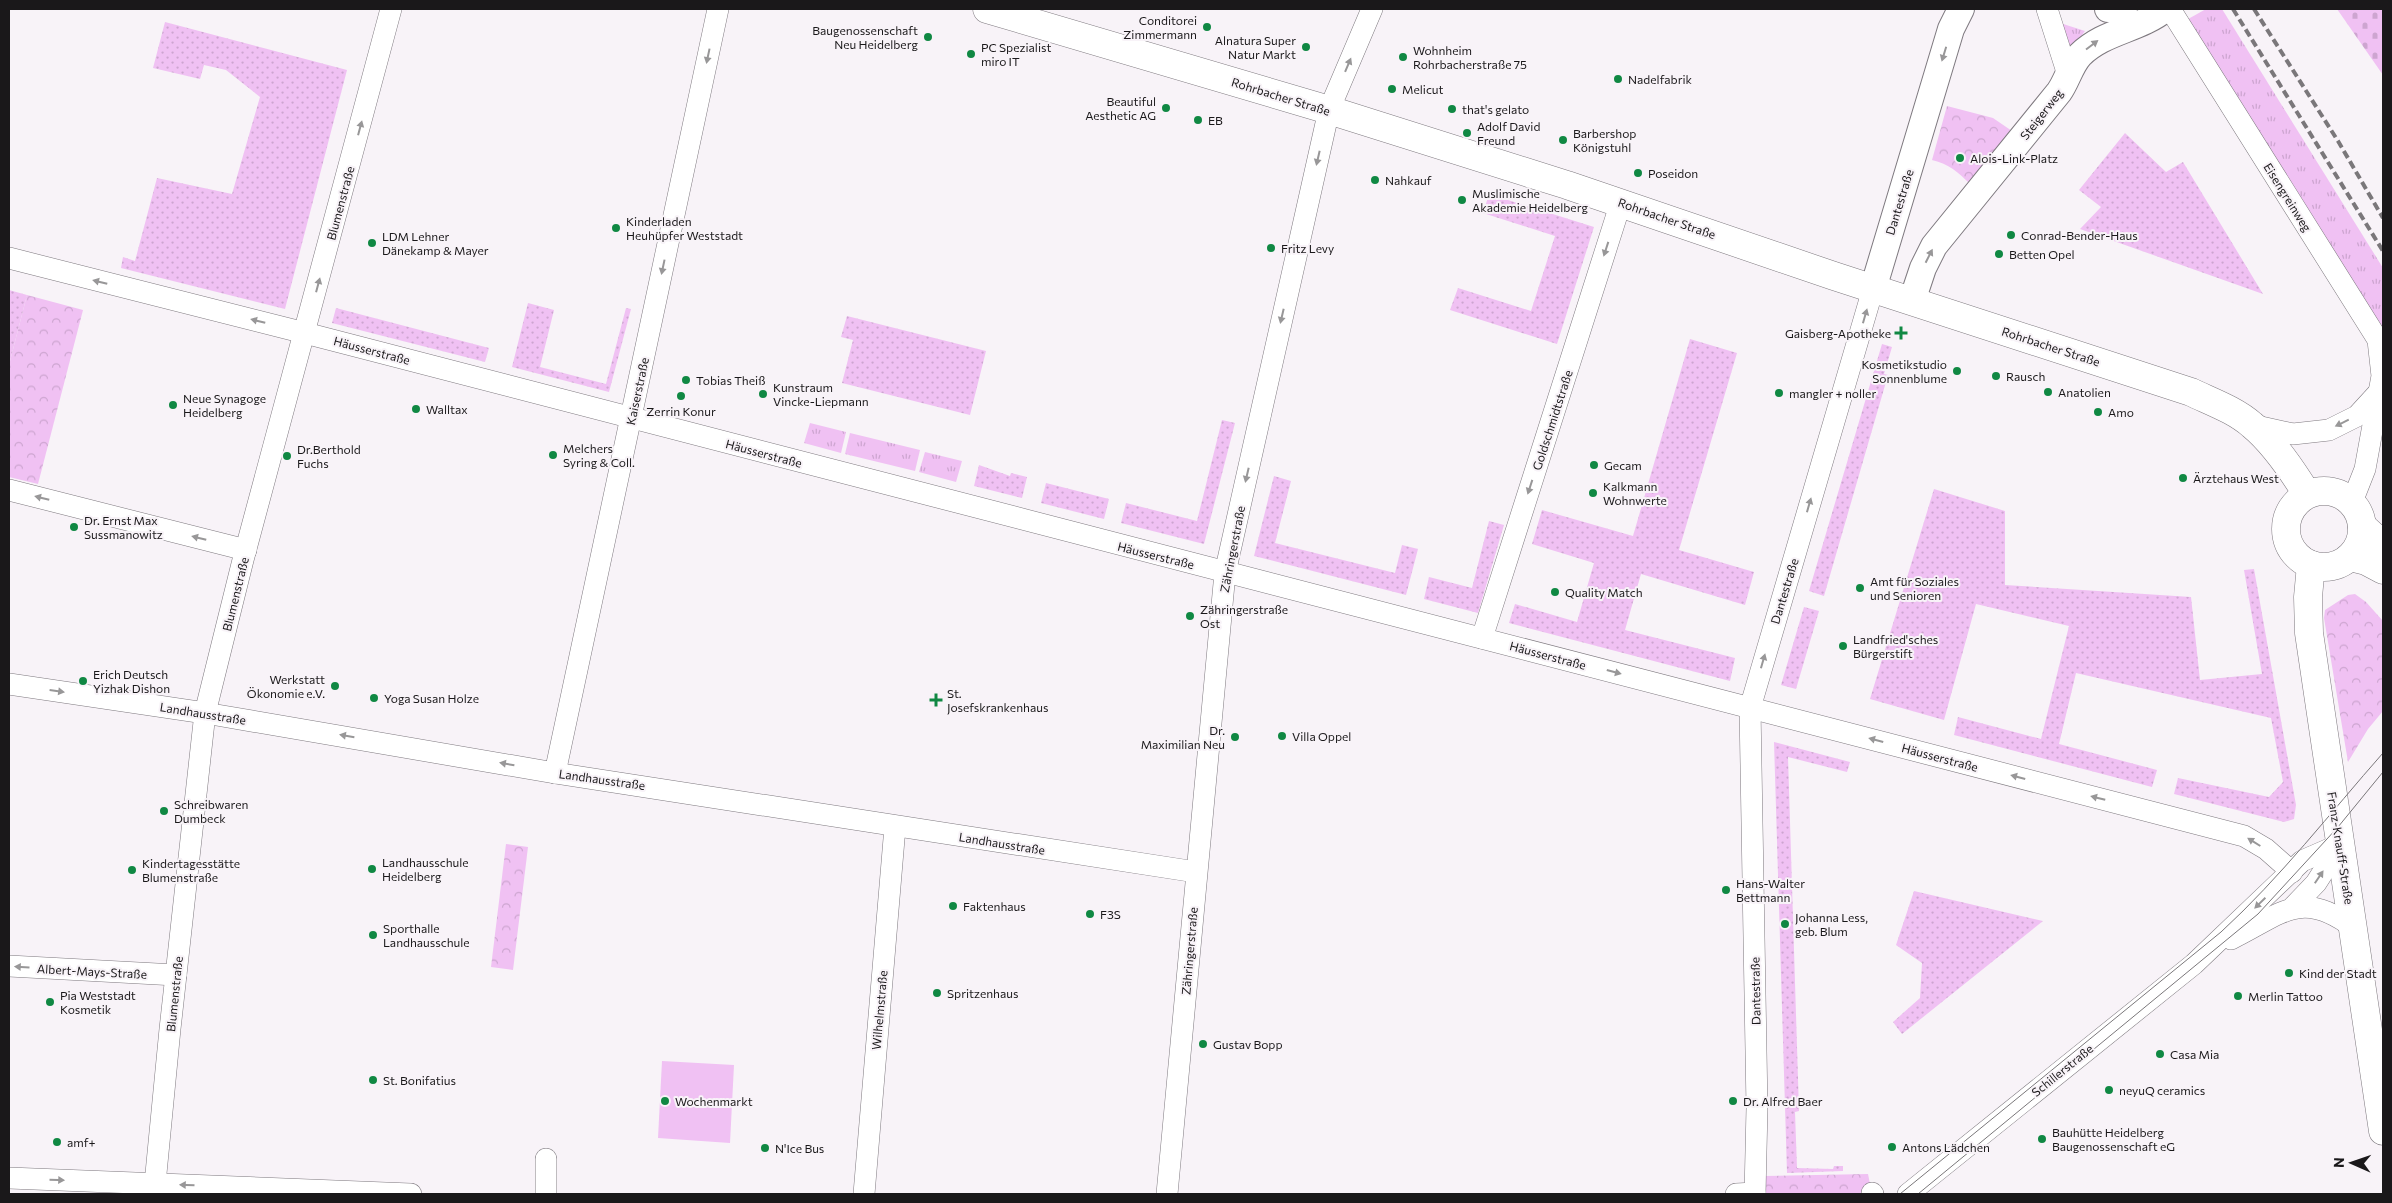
<svg xmlns="http://www.w3.org/2000/svg" width="2392" height="1203" font-family="Commissioner,sans-serif">
  <style>
    .grass { fill: url(#grass-tufts) }
    .cemetery { fill: url(#cemetery-stones) }
    .park { fill: url(#park-crowns) }
    .garden { fill: url(#garden-dots) }
    .pitch { fill: #f0c1f3 }
    .lines { fill: none; stroke-linecap: round; stroke-linejoin: round }
    .minor-casing { stroke: #7e797f; stroke-width: 22 }
    .tertiary-casing { stroke: #7e797f; stroke-width: 28 }
    .secondary-casing { stroke: #7e797f; stroke-width: 29 }
    .minor { stroke: #fff; stroke-width: 21 }
    .tertiary { stroke: #fff; stroke-width: 26 }
    .secondary { stroke: #fff; stroke-width: 28 }
    .tram { stroke: #7a777a; stroke-width: 1 }
    .rail { stroke: #7a777a; stroke-width: 4; stroke-dasharray: 8 4; stroke-linecap: butt }
    .oneway { fill: #989798 }
    .poi-dot { fill: #108843; stroke: #f8f3f8; stroke-width: 2 }
    .labels { text-anchor: middle; dominant-baseline: central; stroke-width: 4; stroke-linejoin: round; paint-order: stroke }
    .poi-label { font-size: 12px; fill: #1a181a; stroke: #f8f3f8; text-anchor: start }
    .street-label { font-size: 12px; fill: #1a181a; stroke: #f8f3f8 }
  </style>
  <defs>
    <pattern id="grass-tufts" width="24" height="20" patternUnits="userSpaceOnUse" patternTransform="scale(1.25)"><rect width="24" height="20" fill="#f0c1f3"/><path d="M3 7l-1-3M5 7V3M7 7l1-3M15 17l-1-3M17 17v-4M19 17l1-3" fill="none" stroke="#cda5d0"/></pattern>
    <pattern id="cemetery-stones" width="16" height="16" patternUnits="userSpaceOnUse" patternTransform="scale(1.25)"><rect width="16" height="16" fill="#f0c1f3"/><path d="M2 7V4a2 2 0 0 1 4 0v3zM10 15v-3a2 2 0 0 1 4 0v3z" fill="#cda5d0"/></pattern>
    <pattern id="park-crowns" width="20" height="18" patternUnits="userSpaceOnUse" patternTransform="scale(1.25)"><rect width="20" height="18" fill="#f0c1f3"/><path d="M2 6a3 3 0 1 1 6 0M12 15a3 3 0 1 1 6 0" fill="none" stroke="#cda5d0"/></pattern>
    <pattern id="garden-dots" width="8" height="8" patternUnits="userSpaceOnUse" patternTransform="scale(1.25)"><rect width="8" height="8" fill="#f0c1f3"/><path d="M2 2h.1M6 6h.1" fill="none" stroke="#cda5d0" stroke-width="1.8" stroke-linecap="round"/></pattern>
  </defs>
  <rect width="100%" height="100%" fill="#f8f3f8"/>
  <g class="grass">
    <polygon points="2206,9 2222,9 2383,268 2383,350 2181,23"/>
    <polygon points="2057,22 2085,31 2068,54"/>
    <polygon points="810,423 846,432 841,453 804,443"/>
    <polygon points="850,433 920,450 915,471 845,454"/>
    <polygon points="925,452 962,461 956,482 919,472"/>
  </g>
  <polygon class="cemetery" points="2337,9 2383,9 2383,75"/>
  <g class="park">
    <path d="M1947,106L1993,118L2012,131L1970,184C1958,172 1949,164 1932,160Z"/>
    <polygon points="27,295 83,310 38,484 9,477 9,365"/>
    <polygon points="2355,594 2366,602 2383,621 2383,711 2368,729 2348,762 2324,618 2325,610 2348,595"/>
    <polygon points="506,844 528,847 513,970 491,967"/>
    <polygon points="1868,1174 1872,1194 1763,1194 1764,1176"/>
  </g>
  <g class="garden">
    <polygon points="165,22 347,70 285,309 121,268 123,257 135,261 157,178 232,194 260,97 226,70 204,65 200,79 153,68"/>
    <polygon points="2125,133 2166,172 2183,162 2263,294 2080,229 2101,207 2079,190"/>
    <polygon points="1489,194 1594,227 1557,344 1450,310 1458,288 1531,311 1555,236 1483,213"/>
    <polygon points="9,290 27,295 9,365"/>
    <polygon points="528,303 554,310 540,367 606,384 626,308 631,309 609,392 512,367"/>
    <polygon points="336,308 489,348 485,362 332,323"/>
    <polygon points="847,316 986,351 970,415 842,383 853,340 841,337"/>
    <polygon points="1690,339 1737,353 1679,550 1754,572 1745,605 1641,574 1625,630 1735,658 1730,681 1509,623 1515,604 1577,622 1594,563 1532,544 1542,510 1633,536"/>
    <polygon points="1882,344 1892,347 1884,374 1888,375 1824,596 1809,591"/>
    <polygon points="1222,420 1235,423 1204,544 1121,523 1126,503 1197,521"/>
    <polygon points="979,465 1010,476 1011,473 1027,477 1022,498 974,486"/>
    <polygon points="1274,476 1291,481 1275,543 1395,573 1402,545 1418,549 1406,595 1254,556"/>
    <polygon points="1046,483 1109,499 1104,519 1041,503"/>
    <polygon points="1934,489 2005,511 2005,585 2191,597 2200,680 2262,674 2244,570 2254,569 2296,805 2294,819 2284,822 2174,794 2178,778 2269,797 2283,782 2271,718 2076,673 2059,744 2157,770 2152,787 1954,735 1958,717 2041,739 2069,626 1976,604 1944,720 1870,699"/>
    <polygon points="1489,521 1504,525 1478,613 1424,599 1429,577 1472,588"/>
    <polygon points="1804,607 1819,611 1796,689 1781,685"/>
    <polygon points="1774,742 1850,762 1847,772 1788,757 1799,1111 1795,1112 1797,1168 1833,1169 1834,1166 1843,1166 1843,1171 1787,1173"/>
    <polygon points="1914,891 2043,921 1902,1034 1893,1022 1920,998 1922,963 1896,945"/>
  </g>
  <polygon class="pitch" points="662,1061 734,1065 730,1143 658,1138"/>
  <g class="lines">
    <defs>
      <g id="minor">
        <polyline points="2047,9 2068,75"/>
        <polyline points="2170,9 2378,340 2382,376 2365,469 2352,502"/>
        <polyline points="9,258 305,333 2244,836 2266,849 2292,872"/>
        <polyline points="2252,425 2293,434 2329,430 2357,416 2379,392"/>
        <polyline points="9,490 246,550"/>
        <polyline points="1482,638 1621,202"/>
        <polyline points="9,684 205,713 555,773 1196,872"/>
        <polyline points="555,773 718,9"/>
        <polyline points="2293,907 2316,883 2341,844"/>
        <path d="M2231,939C2282,914 2301,888 2354,928"/>
        <polyline points="9,966 176,975"/>
        <polyline points="9,1178 411,1194"/>
        <polyline points="1872,1193 1873,1194"/>
        <polyline points="154,1194 170,1029 205,713 243,560 391,9"/>
        <polyline points="546,1194 546,1159"/>
        <polyline points="864,1194 895,827"/>
        <polyline points="1167,1194 1225,573 1329,110 1372,9"/>
        <polyline points="1736,1194 1755,1193"/>
        <polyline points="1755,1194 1757,1108 1750,708 1873,289"/>
        <polyline points="1908,1194 2194,964 2302,861 2341,844"/>
      </g>
      <g id="tertiary">
        <polyline points="2108,9 2124,9"/>
        <polyline points="1873,289 1951,29 1961,9"/>
        <path d="M1912,301L1923,268L1934,246L2059,92C2067,81 2070,66 2080,55C2104,31 2139,30 2165,9"/>
      </g>
      <g id="secondary">
        <path d="M987,9L1329,110L1567,185L1834,276L2191,392C2212,402 2235,410 2252,425C2274,443 2292,470 2307,494"/>
        <circle cx="2324" cy="529" r="38"/>
        <polyline points="2362,526 2383,545"/>
        <polyline points="2350,557 2366,561 2383,570"/>
        <polyline points="2311,565 2308,597 2309,633 2383,1131"/>
      </g>
    </defs>
    <use href="#minor" class="minor-casing"/>
    <use href="#tertiary" class="tertiary-casing"/>
    <use href="#secondary" class="secondary-casing"/>
    <use href="#minor" class="minor"/>
    <use href="#tertiary" class="tertiary"/>
    <use href="#secondary" class="secondary"/>
    <g class="tram">
      <path d="M1900,1194L2221,932C2281,877 2330,813 2383,753"/>
      <polyline points="1918,1194 2258,914 2338,827 2383,772"/>
    </g>
    <g class="rail">
      <polyline points="2233,9 2383,251"/>
      <polyline points="2254,9 2338,141 2383,218"/>
    </g>
  </g>
  <defs><path id="oneway-solid" d="M-6-.8H1V-3.2L6.5 0L1 3.2V.8H-6Z" transform="scale(1.25)"/></defs>
  <g class="oneway">
    <use href="#oneway-solid" transform="translate(2092 45) rotate(-37)"/>
    <use href="#oneway-solid" transform="translate(1944 54) rotate(107)"/>
    <use href="#oneway-solid" transform="translate(708 56) rotate(102)"/>
    <use href="#oneway-solid" transform="translate(1348 65) rotate(-67)"/>
    <use href="#oneway-solid" transform="translate(360 128) rotate(-75)"/>
    <use href="#oneway-solid" transform="translate(1318 158) rotate(103)"/>
    <use href="#oneway-solid" transform="translate(1606 249) rotate(108)"/>
    <use href="#oneway-solid" transform="translate(1929 256) rotate(-63)"/>
    <use href="#oneway-solid" transform="translate(663 267) rotate(102)"/>
    <use href="#oneway-solid" transform="translate(100 282) rotate(-166)"/>
    <use href="#oneway-solid" transform="translate(318 285) rotate(-75)"/>
    <use href="#oneway-solid" transform="translate(1282 316) rotate(103)"/>
    <use href="#oneway-solid" transform="translate(1865 316) rotate(-74)"/>
    <use href="#oneway-solid" transform="translate(258 321) rotate(-166)"/>
    <use href="#oneway-solid" transform="translate(2342 423) rotate(154)"/>
    <use href="#oneway-solid" transform="translate(1247 475) rotate(103)"/>
    <use href="#oneway-solid" transform="translate(1530 487) rotate(108)"/>
    <use href="#oneway-solid" transform="translate(42 498) rotate(-166)"/>
    <use href="#oneway-solid" transform="translate(1809 505) rotate(-74)"/>
    <use href="#oneway-solid" transform="translate(199 538) rotate(-166)"/>
    <use href="#oneway-solid" transform="translate(1763 661) rotate(-74)"/>
    <use href="#oneway-solid" transform="translate(1614 672) rotate(15)"/>
    <use href="#oneway-solid" transform="translate(57 691) rotate(8)"/>
    <use href="#oneway-solid" transform="translate(347 736) rotate(-170)"/>
    <use href="#oneway-solid" transform="translate(1876 740) rotate(-165)"/>
    <use href="#oneway-solid" transform="translate(507 764) rotate(-170)"/>
    <use href="#oneway-solid" transform="translate(2018 777) rotate(-165)"/>
    <use href="#oneway-solid" transform="translate(2098 798) rotate(-166)"/>
    <use href="#oneway-solid" transform="translate(2254 842) rotate(-148)"/>
    <use href="#oneway-solid" transform="translate(2319 877) rotate(-56)"/>
    <use href="#oneway-solid" transform="translate(2260 903) rotate(136)"/>
    <use href="#oneway-solid" transform="translate(22 967) rotate(-177)"/>
    <use href="#oneway-solid" transform="translate(57 1180) rotate(2)"/>
    <use href="#oneway-solid" transform="translate(187 1185) rotate(-178)"/>
  </g>
  <g class="poi-dot">
    <circle cx="1207" cy="27" r="5"/>
    <circle cx="928" cy="37" r="5"/>
    <circle cx="1306" cy="47" r="5"/>
    <circle cx="971" cy="54" r="5"/>
    <circle cx="1403" cy="57" r="5"/>
    <circle cx="1618" cy="79" r="5"/>
    <circle cx="1392" cy="89" r="5"/>
    <circle cx="1166" cy="108" r="5"/>
    <circle cx="1452" cy="109" r="5"/>
    <circle cx="1198" cy="120" r="5"/>
    <circle cx="1467" cy="133" r="5"/>
    <circle cx="1563" cy="140" r="5"/>
    <circle cx="1960" cy="158" r="5"/>
    <circle cx="1638" cy="173" r="5"/>
    <circle cx="1375" cy="180" r="5"/>
    <circle cx="1462" cy="200" r="5"/>
    <circle cx="616" cy="228" r="5"/>
    <circle cx="2011" cy="235" r="5"/>
    <circle cx="372" cy="243" r="5"/>
    <circle cx="1271" cy="248" r="5"/>
    <circle cx="1999" cy="254" r="5"/>
    <path d="M1898.5 325.5h5v5h5v5h-5v5h-5v-5h-5v-5h5z"/>
    <circle cx="1957" cy="371" r="5"/>
    <circle cx="1996" cy="376" r="5"/>
    <circle cx="686" cy="380" r="5"/>
    <circle cx="2048" cy="392" r="5"/>
    <circle cx="1779" cy="393" r="5"/>
    <circle cx="763" cy="394" r="5"/>
    <circle cx="681" cy="396" r="5"/>
    <circle cx="173" cy="405" r="5"/>
    <circle cx="416" cy="409" r="5"/>
    <circle cx="2098" cy="412" r="5"/>
    <circle cx="553" cy="455" r="5"/>
    <circle cx="287" cy="456" r="5"/>
    <circle cx="1594" cy="465" r="5"/>
    <circle cx="2183" cy="478" r="5"/>
    <circle cx="1593" cy="493" r="5"/>
    <circle cx="74" cy="527" r="5"/>
    <circle cx="1860" cy="588" r="5"/>
    <circle cx="1555" cy="592" r="5"/>
    <circle cx="1190" cy="616" r="5"/>
    <circle cx="1843" cy="646" r="5"/>
    <circle cx="83" cy="681" r="5"/>
    <circle cx="335" cy="686" r="5"/>
    <circle cx="374" cy="698" r="5"/>
    <path d="M933.5 692.5h5v5h5v5h-5v5h-5v-5h-5v-5h5z"/>
    <circle cx="1282" cy="736" r="5"/>
    <circle cx="1235" cy="737" r="5"/>
    <circle cx="164" cy="811" r="5"/>
    <circle cx="372" cy="869" r="5"/>
    <circle cx="132" cy="870" r="5"/>
    <circle cx="1726" cy="890" r="5"/>
    <circle cx="953" cy="906" r="5"/>
    <circle cx="1090" cy="914" r="5"/>
    <circle cx="1785" cy="924" r="5"/>
    <circle cx="373" cy="935" r="5"/>
    <circle cx="2289" cy="973" r="5"/>
    <circle cx="937" cy="993" r="5"/>
    <circle cx="2238" cy="996" r="5"/>
    <circle cx="50" cy="1002" r="5"/>
    <circle cx="1203" cy="1044" r="5"/>
    <circle cx="2160" cy="1054" r="5"/>
    <circle cx="373" cy="1080" r="5"/>
    <circle cx="2109" cy="1090" r="5"/>
    <circle cx="665" cy="1101" r="5"/>
    <circle cx="1733" cy="1101" r="5"/>
    <circle cx="2042" cy="1139" r="5"/>
    <circle cx="57" cy="1142" r="5"/>
    <circle cx="1892" cy="1147" r="5"/>
    <circle cx="765" cy="1148" r="5"/>
  </g>
  <g class="labels">
    <g class="poi-label">
      <text x="1197" y="20" text-anchor="end">Conditorei<tspan x="1197" dy="14">Zimmermann</tspan></text>
      <text x="918" y="30" text-anchor="end">Baugenossenschaft<tspan x="918" dy="14">Neu Heidelberg</tspan></text>
      <text x="1296" y="40" text-anchor="end">Alnatura Super<tspan x="1296" dy="14">Natur Markt</tspan></text>
      <text x="981" y="47">PC Spezialist<tspan x="981" dy="14">miro IT</tspan></text>
      <text x="1413" y="50">Wohnheim<tspan x="1413" dy="14">Rohrbacherstraße 75</tspan></text>
      <text x="1628" y="79">Nadelfabrik</text>
      <text x="1402" y="89">Melicut</text>
      <text x="1156" y="101" text-anchor="end">Beautiful<tspan x="1156" dy="14">Aesthetic AG</tspan></text>
      <text x="1462" y="109">that's gelato</text>
      <text x="1208" y="120">EB</text>
      <text x="1477" y="126">Adolf David<tspan x="1477" dy="14">Freund</tspan></text>
      <text x="1573" y="133">Barbershop<tspan x="1573" dy="14">Königstuhl</tspan></text>
      <text x="1970" y="158">Alois-Link-Platz</text>
      <text x="1648" y="173">Poseidon</text>
      <text x="1385" y="180">Nahkauf</text>
      <text x="1472" y="193">Muslimische<tspan x="1472" dy="14">Akademie Heidelberg</tspan></text>
      <text x="626" y="221">Kinderladen<tspan x="626" dy="14">Heuhüpfer Weststadt</tspan></text>
      <text x="2021" y="235">Conrad-Bender-Haus</text>
      <text x="382" y="236">LDM Lehner<tspan x="382" dy="14">Dänekamp &amp; Mayer</tspan></text>
      <text x="1281" y="248">Fritz Levy</text>
      <text x="2009" y="254">Betten Opel</text>
      <text x="1891" y="333" text-anchor="end">Gaisberg-Apotheke</text>
      <text x="1947" y="364" text-anchor="end">Kosmetikstudio<tspan x="1947" dy="14">Sonnenblume</tspan></text>
      <text x="2006" y="376">Rausch</text>
      <text x="696" y="380">Tobias Theiß</text>
      <text x="773" y="387">Kunstraum<tspan x="773" dy="14">Vincke-Liepmann</tspan></text>
      <text x="2058" y="392">Anatolien</text>
      <text x="1789" y="393">mangler + noller</text>
      <text x="183" y="398">Neue Synagoge<tspan x="183" dy="14">Heidelberg</tspan></text>
      <text x="426" y="409">Walltax</text>
      <text x="681" y="411" text-anchor="middle">Zerrin Konur</text>
      <text x="2108" y="412">Amo</text>
      <text x="563" y="448">Melchers<tspan x="563" dy="14">Syring &amp; Coll.</tspan></text>
      <text x="297" y="449">Dr.Berthold<tspan x="297" dy="14">Fuchs</tspan></text>
      <text x="1604" y="465">Gecam</text>
      <text x="2193" y="478">Ärztehaus West</text>
      <text x="1603" y="486">Kalkmann<tspan x="1603" dy="14">Wohnwerte</tspan></text>
      <text x="84" y="520">Dr. Ernst Max<tspan x="84" dy="14">Sussmanowitz</tspan></text>
      <text x="1870" y="581">Amt für Soziales<tspan x="1870" dy="14">und Senioren</tspan></text>
      <text x="1565" y="592">Quality Match</text>
      <text x="1200" y="609">Zähringerstraße<tspan x="1200" dy="14">Ost</tspan></text>
      <text x="1853" y="639">Landfried'sches<tspan x="1853" dy="14">Bürgerstift</tspan></text>
      <text x="93" y="674">Erich Deutsch<tspan x="93" dy="14">Yizhak Dishon</tspan></text>
      <text x="325" y="679" text-anchor="end">Werkstatt<tspan x="325" dy="14">Ökonomie e.V.</tspan></text>
      <text x="947" y="693">St.<tspan x="947" dy="14">Josefskrankenhaus</tspan></text>
      <text x="384" y="698">Yoga Susan Holze</text>
      <text x="1225" y="730" text-anchor="end">Dr.<tspan x="1225" dy="14">Maximilian Neu</tspan></text>
      <text x="1292" y="736">Villa Oppel</text>
      <text x="174" y="804">Schreibwaren<tspan x="174" dy="14">Dumbeck</tspan></text>
      <text x="382" y="862">Landhausschule<tspan x="382" dy="14">Heidelberg</tspan></text>
      <text x="142" y="863">Kindertagesstätte<tspan x="142" dy="14">Blumenstraße</tspan></text>
      <text x="1736" y="883">Hans-Walter<tspan x="1736" dy="14">Bettmann</tspan></text>
      <text x="963" y="906">Faktenhaus</text>
      <text x="1100" y="914">F3S</text>
      <text x="1795" y="917">Johanna Less,<tspan x="1795" dy="14">geb. Blum</tspan></text>
      <text x="383" y="928">Sporthalle<tspan x="383" dy="14">Landhausschule</tspan></text>
      <text x="2299" y="973">Kind der Stadt</text>
      <text x="947" y="993">Spritzenhaus</text>
      <text x="60" y="995">Pia Weststadt<tspan x="60" dy="14">Kosmetik</tspan></text>
      <text x="2248" y="996">Merlin Tattoo</text>
      <text x="1213" y="1044">Gustav Bopp</text>
      <text x="2170" y="1054">Casa Mia</text>
      <text x="383" y="1080">St. Bonifatius</text>
      <text x="2119" y="1090">neyuQ ceramics</text>
      <text x="675" y="1101">Wochenmarkt</text>
      <text x="1743" y="1101">Dr. Alfred Baer</text>
      <text x="2052" y="1132">Bauhütte Heidelberg<tspan x="2052" dy="14">Baugenossenschaft eG</tspan></text>
      <text x="67" y="1142">amf+</text>
      <text x="1902" y="1147">Antons Lädchen</text>
      <text x="775" y="1148">N'Ice Bus</text>
    </g>
    <g class="street-label">
      <text transform="translate(1281 96) rotate(17)">Rohrbacher Straße</text>
      <text transform="translate(2041 114) rotate(-52)">Steigerweg</text>
      <text transform="translate(2288 197) rotate(58)">Eisengreinweg</text>
      <text transform="translate(1899 202) rotate(-73)">Dantestraße</text>
      <text transform="translate(340 203) rotate(-75)">Blumenstraße</text>
      <text transform="translate(1667 218) rotate(19)">Rohrbacher Straße</text>
      <text transform="translate(2051 346) rotate(18)">Rohrbacher Straße</text>
      <text transform="translate(372 350) rotate(15)">Häusserstraße</text>
      <text transform="translate(637 391) rotate(-78)">Kaiserstraße</text>
      <text transform="translate(1552 420) rotate(-72)">Goldschmidtstraße</text>
      <text transform="translate(764 453) rotate(15)">Häusserstraße</text>
      <text transform="translate(1232 549) rotate(-79)">Zähringerstraße</text>
      <text transform="translate(1156 555) rotate(14)">Häusserstraße</text>
      <text transform="translate(1784 591) rotate(-73)">Dantestraße</text>
      <text transform="translate(235 594) rotate(-76)">Blumenstraße</text>
      <text transform="translate(1548 655) rotate(15)">Häusserstraße</text>
      <text transform="translate(203 713) rotate(9)">Landhausstraße</text>
      <text transform="translate(1940 757) rotate(15)">Häusserstraße</text>
      <text transform="translate(602 779) rotate(8)">Landhausstraße</text>
      <text transform="translate(1002 843) rotate(9)">Landhausstraße</text>
      <text transform="translate(2341 848) rotate(81)">Franz-Knauff-Straße</text>
      <text transform="translate(1189 951) rotate(-85)">Zähringerstraße</text>
      <text transform="translate(92 971) rotate(3)">Albert-Mays-Straße</text>
      <text transform="translate(1755 991) rotate(-91)">Dantestraße</text>
      <text transform="translate(174 994) rotate(-84)">Blumenstraße</text>
      <text transform="translate(879 1010) rotate(-85)">Wilhelmstraße</text>
      <text transform="translate(2062 1070) rotate(-39)">Schillerstraße</text>
    </g>
  </g>
  <rect width="2392" height="1203" fill="none" stroke="#1a181a" stroke-width="20"/>
  <g transform="translate(2352 1163) rotate(272)" stroke="#f8f3f8" stroke-width="4" paint-order="stroke">
  <path d="M0-4L9 19L0 12L-9 19Z" fill="#1a181a"/>
  <text y="-8" font-size="14" font-weight="bold" text-anchor="middle" fill="#1a181a">N</text>
  </g>
</svg>
